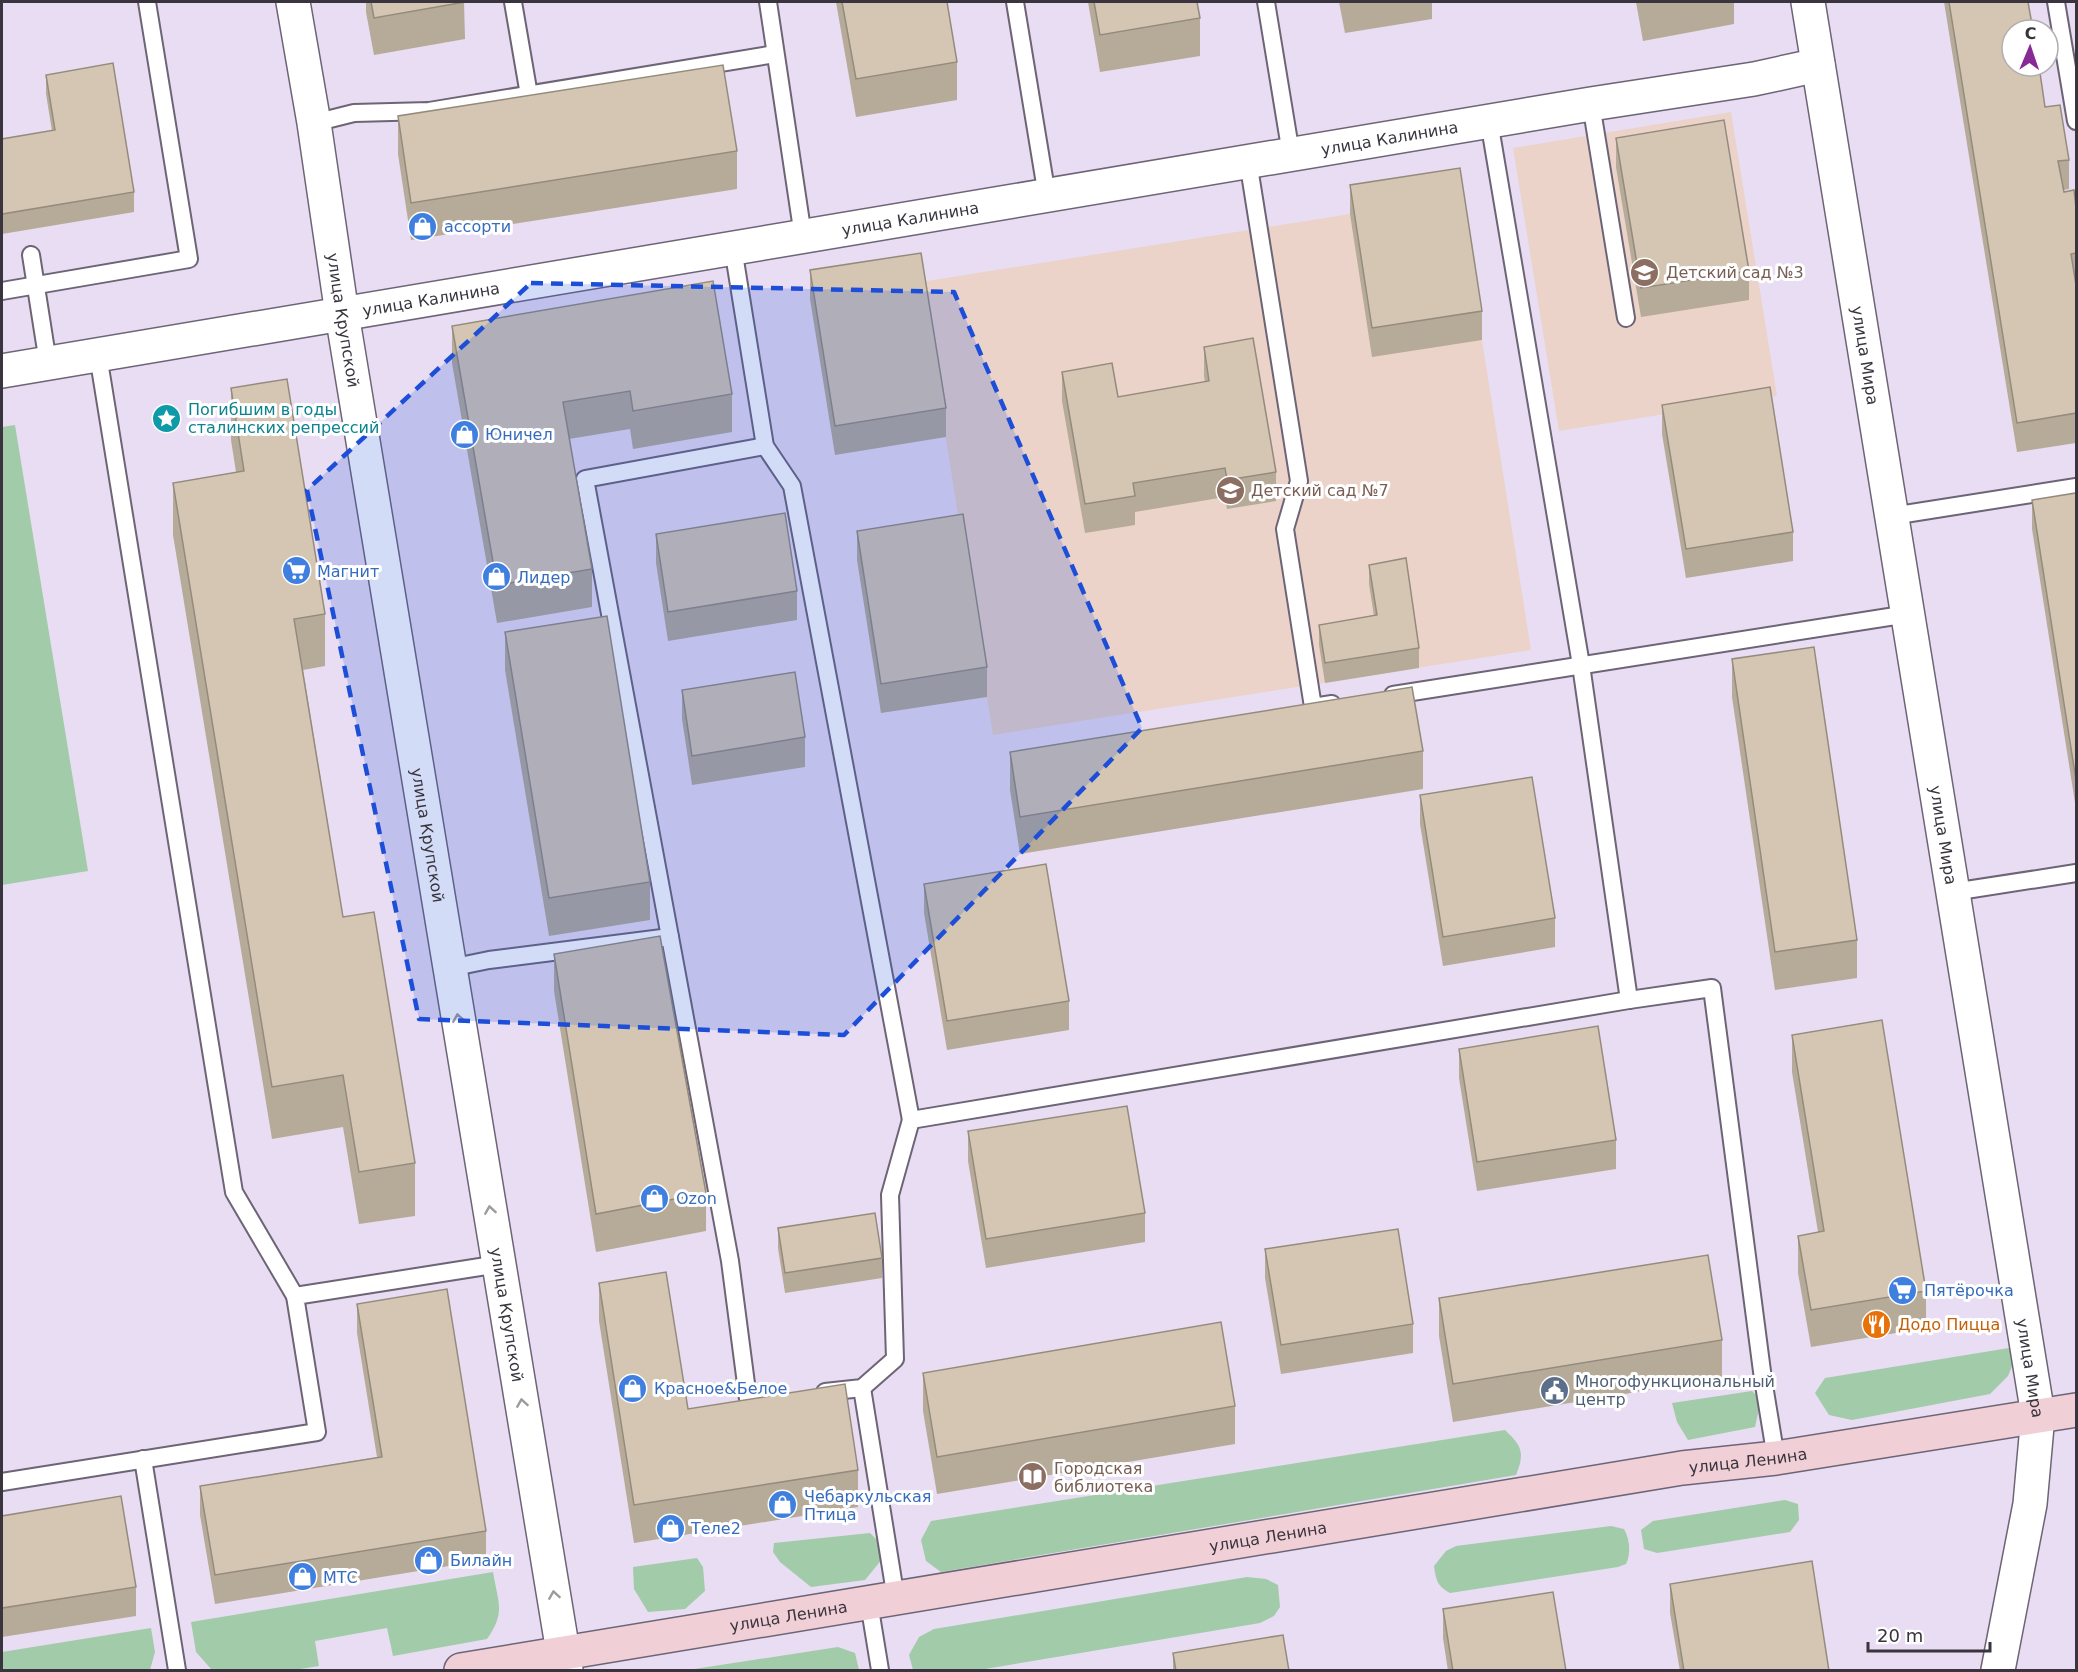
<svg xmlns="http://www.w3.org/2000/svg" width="2078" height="1672" font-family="'DejaVu Sans',sans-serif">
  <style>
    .education { fill: #ebd3c9 }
    .green { fill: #a2cbaa }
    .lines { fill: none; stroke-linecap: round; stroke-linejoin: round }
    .lane-casing { stroke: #6d6476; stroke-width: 20 }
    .street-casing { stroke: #6d6476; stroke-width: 36 }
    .secondary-casing { stroke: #6d6476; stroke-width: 36 }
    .lane { stroke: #fff; stroke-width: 16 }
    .street { stroke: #fff; stroke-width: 33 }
    .secondary { stroke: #f0d0d6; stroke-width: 33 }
    .wall { fill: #b6aa99 }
    .building { fill: #d4c6b2; stroke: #948b7d; stroke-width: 1.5 }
    .oneway { stroke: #9c9a9e }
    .marked { fill: #1d4ed8; fill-opacity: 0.2; stroke: #1d4ed8; stroke-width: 4.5; stroke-dasharray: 12 8; stroke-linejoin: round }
    .labels { text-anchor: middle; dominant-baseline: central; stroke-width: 6; stroke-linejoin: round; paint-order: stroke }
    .street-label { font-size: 16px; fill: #39343d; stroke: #fff }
    .shop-label { font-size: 16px; fill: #366cbe; stroke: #fff; text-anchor: start }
    .education-label { font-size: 16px; fill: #785e54; stroke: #fff; text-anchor: start }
    .culture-label { font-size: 16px; fill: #0d838f; stroke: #fff; text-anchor: start }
    .food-label { font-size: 16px; fill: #c56008; stroke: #fff; text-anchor: start }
    .service-label { font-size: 16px; fill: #4e5e75; stroke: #fff; text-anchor: start }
  </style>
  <rect width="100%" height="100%" fill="#e8ddf2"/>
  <g class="education">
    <polygon points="1731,112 1777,396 1559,431 1513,148"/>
    <polygon points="1350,214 1482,340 1531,650 993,735 921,282"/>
  </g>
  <g class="green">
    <polygon points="15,425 88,871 2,885 2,427"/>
    <polygon points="2009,1348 2017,1354 2008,1376 1990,1394 1852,1420 1829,1415 1815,1393 1825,1378"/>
    <polygon points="1752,1391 1761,1400 1755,1427 1688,1440 1677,1422 1672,1403"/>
    <path d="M1505,1430C1522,1446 1525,1453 1516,1475L941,1572L926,1561L921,1540L931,1521Z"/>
    <polygon points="1785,1500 1798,1504 1799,1520 1790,1532 1657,1553 1644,1549 1641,1530 1653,1521"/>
    <path d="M1611,1526L1624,1529C1630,1540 1631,1553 1626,1564L1618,1567L1450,1593C1437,1586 1436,1580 1434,1566L1446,1551L1456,1546Z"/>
    <polygon points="870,1533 882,1545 883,1558 865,1580 811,1587 780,1562 773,1552 774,1543"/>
    <polygon points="697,1558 703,1567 705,1591 685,1609 648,1612 634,1589 633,1567"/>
    <path d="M493,1572C498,1603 506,1612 487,1639L393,1656L387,1628L315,1641L319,1666L294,1670H212L196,1652L191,1622Z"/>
    <polygon points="1247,1577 1266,1579 1278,1585 1280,1607 1274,1616 1260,1623 979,1670 913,1670 909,1655 919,1637 934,1629"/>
    <polygon points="151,1628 155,1652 150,1670 2,1670 2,1652"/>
    <polygon points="838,1647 855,1653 859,1670 688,1670"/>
  </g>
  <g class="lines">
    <defs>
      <g id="lane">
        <polyline points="513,2 529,95"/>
        <polyline points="768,2 803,236"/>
        <polyline points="1015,2 1047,196"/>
        <polyline points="1266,2 1291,154"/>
        <polyline points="2056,2 2076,121"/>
        <polyline points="1591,104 1626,318"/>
        <polyline points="1489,121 1581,665 1629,1000"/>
        <polyline points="314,123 354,113 429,111 775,54"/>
        <polyline points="1248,161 1299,481 1285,529 1313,707 1332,704"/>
        <polyline points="733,248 765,446 792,486 911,1120"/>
        <polyline points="31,255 48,363"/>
        <polyline points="2,291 189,259 147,2"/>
        <polyline points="98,355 234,1192 295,1296"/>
        <polyline points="1892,516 2076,487"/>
        <polyline points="1393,695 1908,614"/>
        <polyline points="1953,892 2076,873"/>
        <polyline points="670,937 585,479 765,446"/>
        <polyline points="450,968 489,960 670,937 730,1261 748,1399 779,1396"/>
        <polyline points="862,1388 896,1599"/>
        <polyline points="825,1392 862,1388 895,1359 890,1195 911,1120 1629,1000 1712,988 1763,1379 1776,1458"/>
        <polyline points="143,1459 177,1670"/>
        <polyline points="2,1482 317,1432 295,1296 499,1264"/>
        <polyline points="869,1603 880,1670"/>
      </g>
      <g id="street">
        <path id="s1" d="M293,2L314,123L342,314L566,1670"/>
        <path id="s2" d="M1808,2L2038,1415L2030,1504L1998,1670"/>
        <path id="s3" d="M2,371L1591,104L1754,79L1818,65"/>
      </g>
      <g id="secondary">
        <path id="s4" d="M461,1670L1682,1468L1776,1458L2076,1410"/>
      </g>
    </defs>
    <use href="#lane" class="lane-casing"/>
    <use href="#street" class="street-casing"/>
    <use href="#secondary" class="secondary-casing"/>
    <use href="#lane" class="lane"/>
    <use href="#street" class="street"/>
    <use href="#secondary" class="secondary"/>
  </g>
  <g class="wall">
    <polygon points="366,2 464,2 465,39 374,55 366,12"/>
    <polygon points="836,2 947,2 957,62 957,100 856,117"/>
    <polygon points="1088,2 1197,2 1200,18 1200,56 1100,72"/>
    <polygon points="1339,2 1432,2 1432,19 1345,33"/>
    <polygon points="1636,2 1734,2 1734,24 1643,41"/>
    <polygon points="1944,2 2028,2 2045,107 2069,160 2069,189 2063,190 2064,192 2076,208 2076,443 2017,452"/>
    <polygon points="46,75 134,192 134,212 2,234 2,139 52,131 46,94"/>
    <polygon points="398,116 737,151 737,189 411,240 398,154"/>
    <polygon points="1616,138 1749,271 1749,300 1641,317 1616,167"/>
    <polygon points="1350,185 1482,311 1482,340 1372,357 1350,214"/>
    <polygon points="810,270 946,408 946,437 835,455 810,299"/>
    <polygon points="452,326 732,394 732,432 633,449 630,429 569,439 592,569 592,607 497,623 452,363"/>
    <polygon points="1204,347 1276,472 1276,501 1227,509 1225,497 1135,512 1135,525 1085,533 1062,401 1062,372 1118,397 1205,382 1204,376"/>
    <polygon points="231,388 325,614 325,666 303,670 343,917 415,1163 415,1216 359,1224 343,1127 272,1139 173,535 173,483 236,472 231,440"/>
    <polygon points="1662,405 1793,532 1793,561 1686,578 1662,434"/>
    <polygon points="2076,493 2076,809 2032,529 2032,500"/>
    <polygon points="857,531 987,667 987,697 881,713 857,560"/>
    <polygon points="656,534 797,591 797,620 668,641 656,563"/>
    <polygon points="1369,565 1419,648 1419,668 1325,683 1319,645 1319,625 1374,616 1369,584"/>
    <polygon points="505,632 650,882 650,920 549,936 505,670"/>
    <polygon points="1732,659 1857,940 1857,978 1775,990 1732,697"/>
    <polygon points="682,690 805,737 805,767 692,785 682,719"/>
    <polygon points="1423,751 1423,789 1020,854 1010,790 1010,752"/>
    <polygon points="1420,795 1555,918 1555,947 1443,966 1420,824"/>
    <polygon points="924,884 1069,1001 1069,1030 947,1050 924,913"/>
    <polygon points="554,954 706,1193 706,1231 596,1252 554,991"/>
    <polygon points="1792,1035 1926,1291 1926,1328 1811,1347 1798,1273 1798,1236 1818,1232 1792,1072"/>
    <polygon points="1459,1049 1616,1140 1616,1169 1477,1191 1459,1078"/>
    <polygon points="968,1131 1145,1213 1145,1242 986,1268 968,1161"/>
    <polygon points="778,1228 882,1258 882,1278 785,1293 778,1248"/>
    <polygon points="1265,1249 1413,1324 1413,1353 1281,1374 1265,1278"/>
    <polygon points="599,1283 688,1409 858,1470 858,1507 634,1543 599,1321"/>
    <polygon points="1439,1298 1722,1340 1722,1378 1453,1422 1439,1336"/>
    <polygon points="357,1304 486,1531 486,1560 215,1604 200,1515 200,1486 377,1457 357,1333"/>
    <polygon points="923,1373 1235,1406 1235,1444 937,1494 923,1411"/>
    <polygon points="2,1516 136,1587 136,1616 2,1637"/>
    <polygon points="1670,1584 1829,1671 1680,1671 1670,1613"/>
    <polygon points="1443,1609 1566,1671 1448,1671 1443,1638"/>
    <polygon points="1173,1653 1289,1671 1173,1671"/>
  </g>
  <g class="building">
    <polygon points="371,2 465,2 374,18"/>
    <polygon points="842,2 947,2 957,62 856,79"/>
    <polygon points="1094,2 1197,2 1200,18 1100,35"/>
    <polygon points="1949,2 2028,2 2033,30 2012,30 2012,66 2039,66 2045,107 2060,105 2069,160 2058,161 2064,192 2074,190 2076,208 2076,253 2071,254 2076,285 2076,413 2017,423"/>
    <polygon points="113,63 134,192 2,214 2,139 55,130 46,75"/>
    <polygon points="723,65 737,151 411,203 398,116"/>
    <polygon points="1724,120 1749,271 1641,288 1616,138"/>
    <polygon points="1460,168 1482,311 1372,328 1350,185"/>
    <polygon points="921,253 946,408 835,426 810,270"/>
    <polygon points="713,281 732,394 633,411 630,391 563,402 592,569 497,585 452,326"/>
    <polygon points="1253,338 1276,472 1227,480 1225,468 1133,483 1135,496 1085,504 1062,372 1112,363 1118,397 1209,381 1204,347"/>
    <polygon points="287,379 325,614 294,619 343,917 374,912 415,1163 359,1172 343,1075 272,1087 173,483 244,471 231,388"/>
    <polygon points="1770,387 1793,532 1686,549 1662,405"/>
    <polygon points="2076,493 2076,780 2032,500"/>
    <polygon points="785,513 797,591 668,612 656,534"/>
    <polygon points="963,514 987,667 881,684 857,531"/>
    <polygon points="1406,558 1419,648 1325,663 1319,625 1377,615 1369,565"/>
    <polygon points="607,616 650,882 549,898 505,632"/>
    <polygon points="1814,647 1857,940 1775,952 1732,659"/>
    <polygon points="795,672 805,737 692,756 682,690"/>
    <polygon points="1412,687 1423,751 1020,817 1010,752"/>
    <polygon points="1532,777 1555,918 1443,937 1420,795"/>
    <polygon points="1046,864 1069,1001 947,1021 924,884"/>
    <polygon points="660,936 706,1193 596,1214 554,954"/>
    <polygon points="1882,1020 1926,1291 1811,1310 1798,1236 1824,1231 1792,1035"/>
    <polygon points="1598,1026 1616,1140 1477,1162 1459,1049"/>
    <polygon points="1127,1106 1145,1213 986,1239 968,1131"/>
    <polygon points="875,1213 882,1258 785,1273 778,1228"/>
    <polygon points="1398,1229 1413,1324 1281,1345 1265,1249"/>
    <polygon points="1708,1255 1722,1340 1453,1384 1439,1298"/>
    <polygon points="666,1272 688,1409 845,1384 858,1470 634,1505 599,1283"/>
    <polygon points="447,1289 486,1531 215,1575 200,1486 382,1457 357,1304"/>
    <polygon points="1221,1322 1235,1406 937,1457 923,1373"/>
    <polygon points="121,1496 136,1587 2,1608 2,1516"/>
    <polygon points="1812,1561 1829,1671 1684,1671 1670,1584"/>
    <polygon points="1553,1592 1566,1671 1453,1671 1443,1609"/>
    <polygon points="1283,1635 1289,1671 1176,1671 1173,1653"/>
  </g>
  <defs><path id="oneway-chevron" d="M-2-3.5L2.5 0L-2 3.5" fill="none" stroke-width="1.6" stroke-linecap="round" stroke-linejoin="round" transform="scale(1.5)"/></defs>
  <g class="oneway">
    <use href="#oneway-chevron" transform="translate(458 1018) rotate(-99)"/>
    <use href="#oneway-chevron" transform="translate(490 1210) rotate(-99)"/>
    <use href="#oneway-chevron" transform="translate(522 1403) rotate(-99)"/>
    <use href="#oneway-chevron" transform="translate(554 1595) rotate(-99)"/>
  </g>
  <path class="marked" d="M531,283L954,292L1142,728L844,1035L419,1019L307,490Z"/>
  <defs>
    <symbol id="shop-disc" viewBox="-11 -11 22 22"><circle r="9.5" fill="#3f7fe0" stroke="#fff"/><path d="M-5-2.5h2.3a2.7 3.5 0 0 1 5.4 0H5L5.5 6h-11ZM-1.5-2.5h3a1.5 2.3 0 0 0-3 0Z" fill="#fff"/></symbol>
    <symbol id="school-disc" viewBox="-11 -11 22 22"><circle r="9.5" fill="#8d6e63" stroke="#fff"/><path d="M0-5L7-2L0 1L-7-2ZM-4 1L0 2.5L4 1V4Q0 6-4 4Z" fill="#fff"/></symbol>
    <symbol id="sight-disc" viewBox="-11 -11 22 22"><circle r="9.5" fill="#0f9aa8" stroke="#fff"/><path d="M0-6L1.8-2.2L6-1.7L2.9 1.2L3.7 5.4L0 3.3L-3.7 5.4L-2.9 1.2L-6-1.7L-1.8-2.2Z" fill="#fff"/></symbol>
    <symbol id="supermarket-disc" viewBox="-11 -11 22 22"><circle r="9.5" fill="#3f7fe0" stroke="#fff"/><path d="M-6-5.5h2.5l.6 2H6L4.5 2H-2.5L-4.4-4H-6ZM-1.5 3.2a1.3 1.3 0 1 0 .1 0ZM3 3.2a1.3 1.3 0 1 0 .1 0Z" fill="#fff"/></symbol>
    <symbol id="restaurant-disc" viewBox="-11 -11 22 22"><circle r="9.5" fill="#e8710a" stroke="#fff"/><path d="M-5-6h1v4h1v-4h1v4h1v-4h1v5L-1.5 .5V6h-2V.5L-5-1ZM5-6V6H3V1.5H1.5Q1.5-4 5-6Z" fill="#fff"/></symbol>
    <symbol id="civic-disc" viewBox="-11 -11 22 22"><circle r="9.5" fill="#5c6f8a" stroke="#fff"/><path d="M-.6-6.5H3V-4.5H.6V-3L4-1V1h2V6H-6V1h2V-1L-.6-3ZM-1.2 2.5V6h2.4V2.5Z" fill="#fff"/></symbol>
    <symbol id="library-disc" viewBox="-11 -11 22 22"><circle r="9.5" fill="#8d6e63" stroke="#fff"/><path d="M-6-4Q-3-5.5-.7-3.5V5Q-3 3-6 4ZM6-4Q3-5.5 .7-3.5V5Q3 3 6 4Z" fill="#fff"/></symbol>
  </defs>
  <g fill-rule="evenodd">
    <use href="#shop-disc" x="406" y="210" width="33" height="33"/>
    <use href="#school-disc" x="1628" y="256" width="33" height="33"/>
    <use href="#sight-disc" x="150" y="402" width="33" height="33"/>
    <use href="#shop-disc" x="448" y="418" width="33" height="33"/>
    <use href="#school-disc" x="1214" y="474" width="33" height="33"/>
    <use href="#supermarket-disc" x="280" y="554" width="33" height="33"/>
    <use href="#shop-disc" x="480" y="560" width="33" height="33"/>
    <use href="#shop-disc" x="638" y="1182" width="33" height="33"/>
    <use href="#supermarket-disc" x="1886" y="1274" width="33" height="33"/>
    <use href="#restaurant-disc" x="1860" y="1308" width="33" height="33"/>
    <use href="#shop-disc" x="616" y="1372" width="33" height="33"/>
    <use href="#civic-disc" x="1538" y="1374" width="33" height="33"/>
    <use href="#library-disc" x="1016" y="1460" width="33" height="33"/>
    <use href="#shop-disc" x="766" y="1488" width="33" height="33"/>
    <use href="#shop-disc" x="654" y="1512" width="33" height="33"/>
    <use href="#shop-disc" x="412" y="1544" width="33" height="33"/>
    <use href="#shop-disc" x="286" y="1560" width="33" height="33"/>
  </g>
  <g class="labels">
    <g class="street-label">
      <text stroke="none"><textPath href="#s3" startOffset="1407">улица Калинина</textPath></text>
      <text stroke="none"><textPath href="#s3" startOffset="921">улица Калинина</textPath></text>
      <text stroke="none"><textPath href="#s3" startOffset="435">улица Калинина</textPath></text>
      <text stroke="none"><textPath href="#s1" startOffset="322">улица Крупской</textPath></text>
      <text stroke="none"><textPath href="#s2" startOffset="358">улица Мира</textPath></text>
      <text stroke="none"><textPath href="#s1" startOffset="844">улица Крупской</textPath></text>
      <text stroke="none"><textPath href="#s2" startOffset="844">улица Мира</textPath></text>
      <text stroke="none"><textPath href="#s1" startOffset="1330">улица Крупской</textPath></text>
      <text stroke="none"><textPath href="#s2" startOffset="1384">улица Мира</textPath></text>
      <text stroke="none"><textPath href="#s4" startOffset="1304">улица Ленина</textPath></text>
      <text stroke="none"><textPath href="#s4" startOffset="818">улица Ленина</textPath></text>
      <text stroke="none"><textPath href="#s4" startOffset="332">улица Ленина</textPath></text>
    </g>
    <g class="shop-label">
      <text x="444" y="226">ассорти</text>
      <text x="485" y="434">Юничел</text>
      <text x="317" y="571">Магнит</text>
      <text x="517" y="577">Лидер</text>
      <text x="676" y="1198">Ozon</text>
      <text x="1924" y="1290">Пятёрочка</text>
      <text x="654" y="1388">Красное&amp;Белое</text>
      <text x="804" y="1496">Чебаркульская<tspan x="804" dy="18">Птица</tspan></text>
      <text x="691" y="1528">Теле2</text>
      <text x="450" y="1560">Билайн</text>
      <text x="323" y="1577">МТС</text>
    </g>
    <g class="education-label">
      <text x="1666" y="272">Детский сад №3</text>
      <text x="1251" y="490">Детский сад №7</text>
      <text x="1054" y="1468">Городская<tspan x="1054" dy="18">библиотека</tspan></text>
    </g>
    <g class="culture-label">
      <text x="188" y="409">Погибшим в годы<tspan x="188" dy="18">сталинских репрессий</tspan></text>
    </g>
    <g class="food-label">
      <text x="1898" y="1324">Додо Пицца</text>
    </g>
    <g class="service-label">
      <text x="1575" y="1381">Многофункциональный<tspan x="1575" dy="18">центр</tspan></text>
    </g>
  </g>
  <rect width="2078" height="1672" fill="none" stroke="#39343d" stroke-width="6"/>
  <g transform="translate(2030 48) rotate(2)"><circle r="28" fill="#ffffff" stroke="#b0aeb1" stroke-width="1.5"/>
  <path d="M0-4.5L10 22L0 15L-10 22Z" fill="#882a95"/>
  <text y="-9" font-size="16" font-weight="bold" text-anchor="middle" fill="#39343d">С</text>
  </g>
  <path d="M1868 1642v9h122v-9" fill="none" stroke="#39343d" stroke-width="3"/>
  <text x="1877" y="1642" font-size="18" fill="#39343d" stroke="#ffffff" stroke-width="4.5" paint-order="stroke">20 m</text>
</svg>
